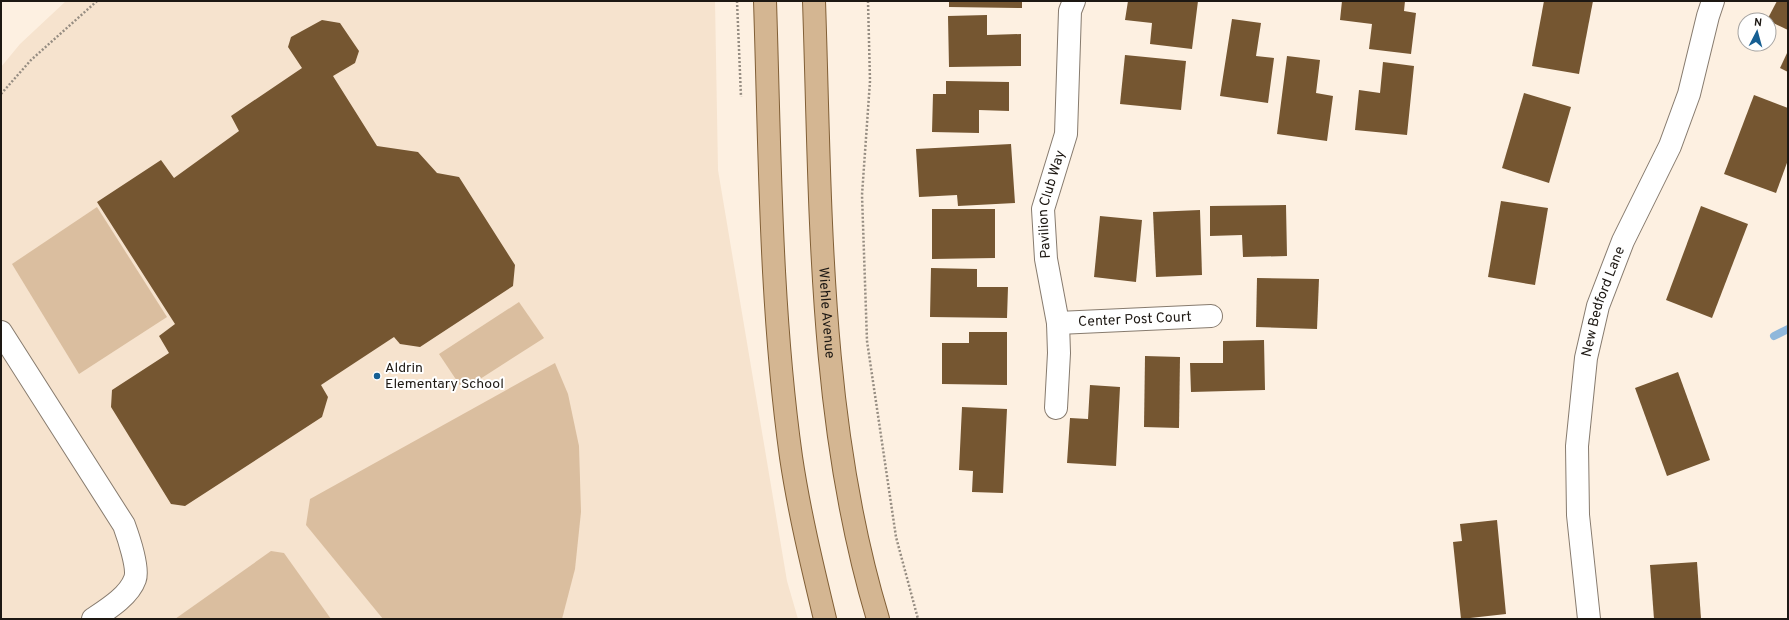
<svg xmlns="http://www.w3.org/2000/svg" width="1789" height="620" font-family="Overpass,sans-serif">
  <style>
    .built { fill: #f6e3ce }
    .green { fill: #dabe9f }
    .lines { fill: none; stroke-linecap: round; stroke-linejoin: round }
    .stream { stroke: #90b8db; stroke-width: 8 }
    .building { fill: #755631 }
    .minor-casing { stroke: #877b6e; stroke-width: 24 }
    .major-casing { stroke: #815f36; stroke-width: 24 }
    .path { stroke: #968d82; stroke-width: 2.5; stroke-dasharray: 2 2; stroke-linecap: butt }
    .minor { stroke: #fff; stroke-width: 22 }
    .major { stroke: #d4b692; stroke-width: 22 }
    .poi-dot { fill: #165f93; stroke: #fff; stroke-width: 1.5 }
    .labels { text-anchor: middle; dominant-baseline: central; stroke-width: 4; stroke-linejoin: round; paint-order: stroke }
    .street-label { font-size: 14px; fill: #1d1813; stroke: #fff }
    .poi-label { font-size: 14px; fill: #1d1813; stroke: #fff; text-anchor: start }
  </style>
  <rect width="100%" height="100%" fill="#fdf0e1"/>
  <polygon class="built" points="66,1 715,1 718,170 787,581 798,619 1,619 1,67 20,44"/>
  <g class="green">
    <polygon points="97,207 167,317 79,374 12,264"/>
    <polygon points="519,302 544,338 463,390 439,354"/>
    <polygon points="555,363 568,394 579,446 581,512 575,569 562,619 383,619 306,525 310,499"/>
    <polygon points="271,551 284,553 331,619 175,619"/>
  </g>
  <g class="lines">
    <polyline class="stream" points="1774,336 1788,329"/>
  </g>
  <g class="building">
    <polygon points="949,1 1022,1 1022,8 949,7"/>
    <polygon points="1128,1 1198,1 1192,49 1150,44 1152,23 1125,20"/>
    <polygon points="1342,1 1405,1 1404,11 1416,13 1411,54 1369,49 1372,24 1340,20"/>
    <polygon points="1544,1 1593,1 1579,74 1532,66"/>
    <polygon points="1777,1 1788,1 1788,30 1767,20"/>
    <polygon points="987,15 987,35 1021,34 1021,66 949,67 948,16"/>
    <polygon points="1232,19 1261,23 1256,56 1274,58 1268,103 1220,96"/>
    <polygon points="322,20 340,23 359,51 355,63 333,76 377,146 418,152 437,173 459,177 515,265 513,286 420,347 400,344 394,337 321,385 328,397 322,417 185,506 171,504 111,407 112,390 169,353 159,336 175,324 97,202 161,160 174,178 239,131 231,116 302,68 288,47 291,37"/>
    <polygon points="1788,51 1788,72 1780,68"/>
    <polygon points="1125,55 1186,61 1181,110 1120,104"/>
    <polygon points="1287,56 1320,60 1316,93 1333,96 1327,141 1277,134"/>
    <polygon points="1383,62 1414,66 1407,135 1355,130 1359,90 1380,93"/>
    <polygon points="946,81 1009,82 1009,111 979,110 979,133 932,132 933,94 946,94"/>
    <polygon points="1524,93 1571,107 1549,183 1502,168"/>
    <polygon points="1754,95 1788,108 1788,160 1776,193 1724,174"/>
    <polygon points="1011,144 1015,203 958,206 957,195 919,197 916,149"/>
    <polygon points="1501,201 1548,208 1535,285 1488,277"/>
    <polygon points="1286,205 1287,256 1243,257 1242,235 1210,236 1210,206"/>
    <polygon points="1701,206 1748,224 1712,318 1666,300"/>
    <polygon points="932,209 995,209 995,258 932,259"/>
    <polygon points="1200,210 1202,275 1156,277 1153,212"/>
    <polygon points="1100,216 1142,220 1136,282 1094,277"/>
    <polygon points="931,268 977,269 977,287 1008,287 1007,318 930,317"/>
    <polygon points="1257,278 1319,279 1317,329 1256,327"/>
    <polygon points="969,332 1007,332 1007,385 942,384 942,343 969,343"/>
    <polygon points="1264,340 1265,390 1191,392 1190,363 1223,363 1223,341"/>
    <polygon points="1145,356 1180,357 1179,428 1144,427"/>
    <polygon points="1678,372 1710,460 1667,476 1635,388"/>
    <polygon points="1090,385 1120,387 1116,466 1067,463 1070,418 1088,419"/>
    <polygon points="962,407 1007,409 1003,493 972,492 973,471 959,470"/>
    <polygon points="1497,520 1506,614 1461,619 1453,542 1462,541 1460,524"/>
    <polygon points="1697,562 1701,619 1654,619 1650,565"/>
  </g>
  <g class="lines">
    <defs>
      <g id="minor">
        <path id="s1" d="M1058,323L1211,316"/>
        <path d="M1,332L124,525C128,536 139,568 135,579C129,596 108,609 93,619"/>
        <path id="s2" d="M1056,408L1059,353L1058,323L1046,259L1043,209L1066,134L1070,11L1074,1"/>
        <path id="s3" d="M1589,619L1578,515L1577,446L1586,358L1598,306L1623,241L1670,146L1689,94L1708,16L1713,1"/>
      </g>
      <g id="major">
        <path d="M765,1C770,153 770,306 791,457C799,511 812,565 825,619"/>
        <path id="s4" d="M814,1C821,206 818,421 878,619"/>
      </g>
    </defs>
    <use href="#minor" class="minor-casing"/>
    <use href="#major" class="major-casing"/>
    <g class="path">
      <polyline points="737,1 741,97"/>
      <polyline points="868,1 870,81 862,195 867,341 896,537 918,619"/>
      <polyline points="1,94 31,60 97,1"/>
    </g>
    <use href="#minor" class="minor"/>
    <use href="#major" class="major"/>
  </g>
  <circle class="poi-dot" cx="377" cy="376" r="4"/>
  <g class="labels">
    <g class="street-label">
      <text stroke="none"><textPath href="#s2" startOffset="206">Pavilion Club Way</textPath></text>
      <text stroke="none"><textPath href="#s3" startOffset="321">New Bedford Lane</textPath></text>
      <text stroke="none"><textPath href="#s4" startOffset="312">Wiehle Avenue</textPath></text>
      <text stroke="none"><textPath href="#s1" startOffset="77">Center Post Court</textPath></text>
    </g>
    <g class="poi-label">
      <text x="385" y="368">Aldrin<tspan x="385" dy="16">Elementary School</tspan></text>
    </g>
  </g>
  <rect width="1789" height="620" fill="none" stroke="#1d1813" stroke-width="4"/>
  <g transform="translate(1757 32) rotate(6)"><circle r="19" fill="#ffffff" stroke="#a5a3a1"/>
  <path d="M0-3L7 15L0 10L-7 15Z" fill="#165f93"/>
  <text y="-6" font-size="11" font-weight="bold" text-anchor="middle" fill="#1d1813">N</text>
  </g>
</svg>
